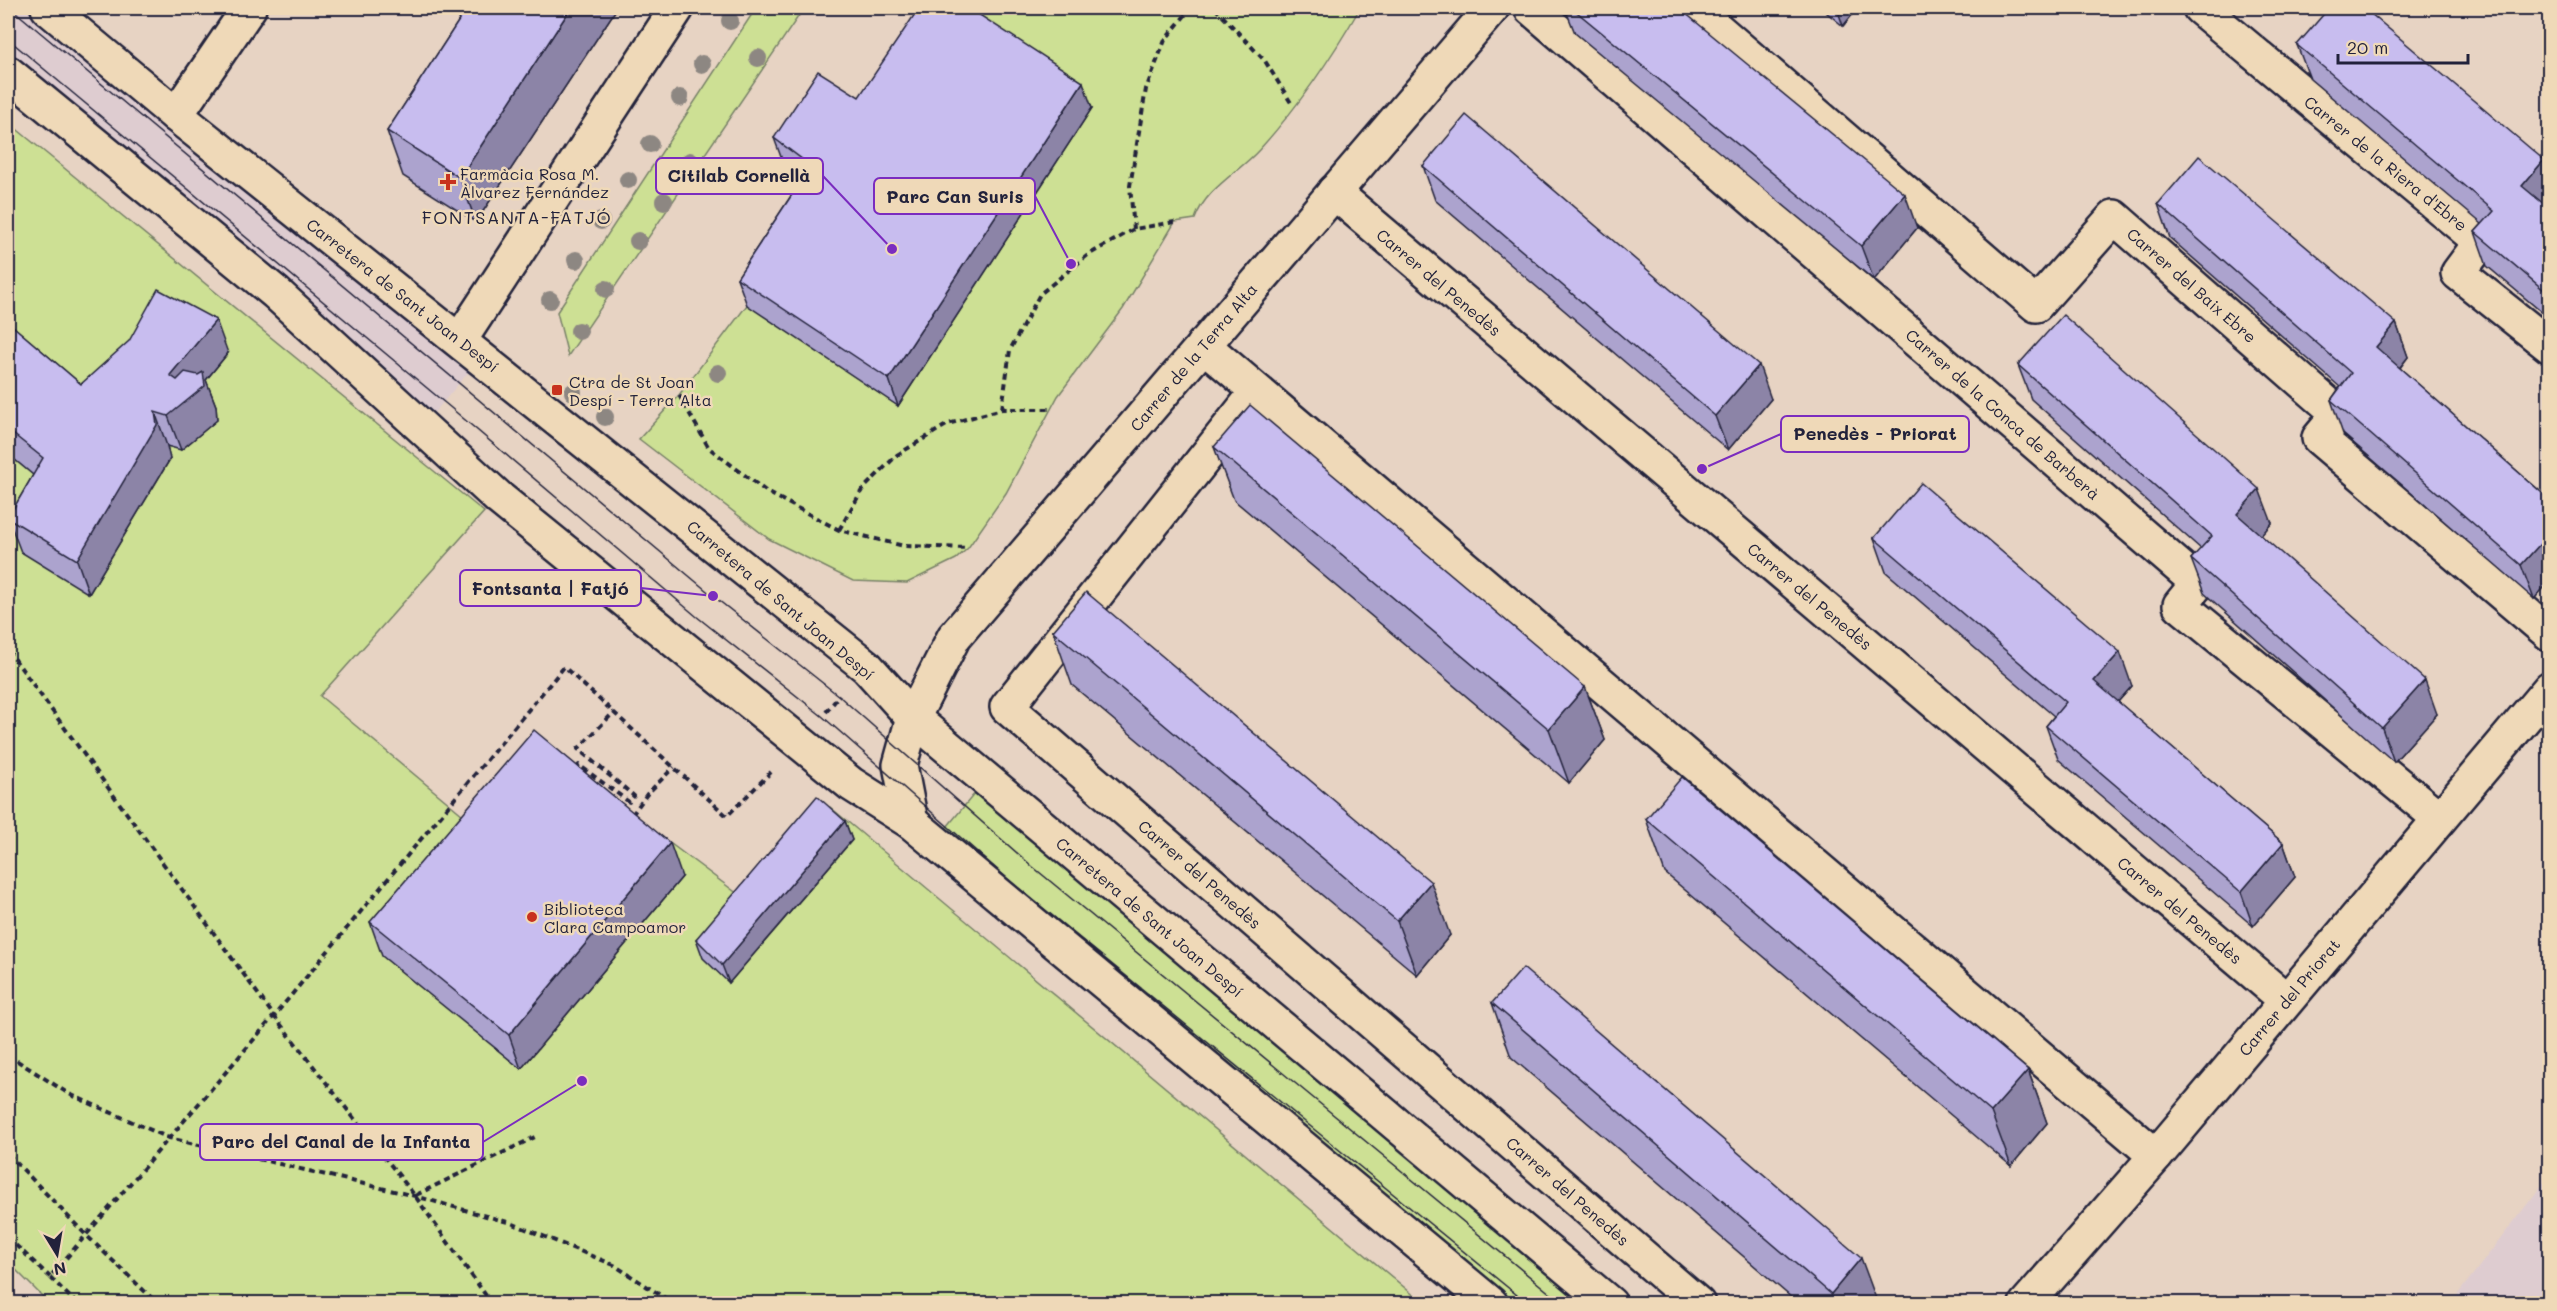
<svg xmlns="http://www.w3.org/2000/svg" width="2557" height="1311" font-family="Mali,sans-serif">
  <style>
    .built { fill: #deccd0 }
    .green { fill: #cde094; stroke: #788168; stroke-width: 1.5 }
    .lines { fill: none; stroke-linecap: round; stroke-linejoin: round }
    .street-casing { stroke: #22223b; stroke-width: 38 }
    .secondary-casing { stroke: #22223b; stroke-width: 38 }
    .path { stroke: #22223b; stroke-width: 4; stroke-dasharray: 6 4.5; stroke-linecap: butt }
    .street { stroke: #efd9b8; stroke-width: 33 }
    .secondary { stroke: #efd9b8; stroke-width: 33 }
    .tram { stroke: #22223b; stroke-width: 1.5 }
    .tree { fill: #8d8782 }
    .wall { fill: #aca3ce; stroke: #22223b; stroke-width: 1.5 }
    .shaded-wall { fill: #8c84a7; stroke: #22223b; stroke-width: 1.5 }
    .building { fill: #c8bdef; stroke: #22223b; stroke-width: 1.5 }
    .poi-dot { fill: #c8321e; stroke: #efd9b8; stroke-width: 2 }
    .labels { text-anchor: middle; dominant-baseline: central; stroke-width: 5; stroke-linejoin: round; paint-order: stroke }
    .street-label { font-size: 16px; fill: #22223b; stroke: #efd9b8 }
    .poi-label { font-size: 16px; fill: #22223b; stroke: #efd9b8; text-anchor: start }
    .neighbourhood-label { font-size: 18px; letter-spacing: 1.5px; fill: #22223b; stroke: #efd9b8 }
    .leader { fill: none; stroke: #7b2cbf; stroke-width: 2 }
    .callout-dot { fill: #7b2cbf; stroke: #efd9b8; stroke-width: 2 }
    .callout { fill: #efd9b8; stroke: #7b2cbf; stroke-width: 2 }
    .callout-label { font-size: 18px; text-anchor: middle; font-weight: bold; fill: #22223b }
  </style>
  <rect width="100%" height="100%" fill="#e7d3c3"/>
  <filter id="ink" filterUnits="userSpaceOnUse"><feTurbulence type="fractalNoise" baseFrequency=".0167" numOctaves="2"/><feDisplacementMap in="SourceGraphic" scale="12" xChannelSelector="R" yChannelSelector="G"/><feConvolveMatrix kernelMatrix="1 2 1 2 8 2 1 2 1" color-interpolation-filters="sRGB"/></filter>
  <g filter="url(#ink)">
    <g class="built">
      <polygon points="20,8 35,8 471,369 434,413 8,60 8,22"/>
      <polygon points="2549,1176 2549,1303 2451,1303"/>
    </g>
    <g class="green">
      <polygon points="756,8 804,8 568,356 557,312"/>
      <path d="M946,8H1360C1332,57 1298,107 1259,150C1238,173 1206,188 1195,219L1175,222L1123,309L1058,396L1006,493L968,548L956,559L907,583L853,581L769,539L639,439L679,395L747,305L898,406Z"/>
      <polygon points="8,122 484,512 320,696 469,820 540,746 746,900 830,807 1423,1303 49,1303 8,1262 8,455 55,492 170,459 167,446 181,450 93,418 8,346"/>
      <polygon points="975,793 1591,1303 1509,1303 942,833"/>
    </g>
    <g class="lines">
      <defs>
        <g id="street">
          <polyline points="1531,8 2198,583 2180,605 2439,818"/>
          <polyline points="1693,8 2036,305 2114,217 2339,414 2319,438 2550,634"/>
          <polyline points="2200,8 2481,242 2458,273 2550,346"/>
          <polyline points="176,115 249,8"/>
          <polyline points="1334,192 2286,1000"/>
          <polyline points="460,340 677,8"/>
          <polyline points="1203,345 2156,1156"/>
          <polyline points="1257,392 1007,707 1698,1304"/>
          <polyline points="913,718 954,637 1492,8"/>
          <polyline points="2026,1304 2156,1156 2550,688"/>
        </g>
        <g id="secondary">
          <polyline points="48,8 176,115 867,667 913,718 1610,1304"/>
          <polyline points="8,73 276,293 500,499 851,784 911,822 1491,1304"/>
          <polyline points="911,822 900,765 913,718"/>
        </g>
      </defs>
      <use href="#street" class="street-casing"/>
      <use href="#secondary" class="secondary-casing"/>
      <g class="path">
        <polyline points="1215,8 1265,61 1293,106"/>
        <polyline points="1134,229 1130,186 1146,89 1165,40 1191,8"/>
        <polyline points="679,395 709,448 767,492 839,530 904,546 968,548"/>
        <polyline points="1002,409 1010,350 1040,294 1088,255 1134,229 1175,222"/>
        <polyline points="839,530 862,490 897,455 948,424 1002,409 1053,409"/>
        <polyline points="8,650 274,1016 415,1196 492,1304"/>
        <polyline points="826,712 840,695"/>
        <polyline points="576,770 579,765 629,802 634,796 578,749 614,712"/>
        <polyline points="632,815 647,794 674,767"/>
        <polyline points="8,1055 69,1094 169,1138 415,1196 511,1223 614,1265 674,1304"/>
        <polyline points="8,1154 85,1234 158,1304"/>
        <polyline points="416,1195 537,1136"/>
        <polyline points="8,1238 50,1277"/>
        <polyline points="77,1304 50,1277 274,1016 564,667 727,816 773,770"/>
      </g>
      <use href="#street" class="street"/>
      <use href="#secondary" class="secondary"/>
      <g class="tram">
        <polyline points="11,8 713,596 839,696 1033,867 1563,1304"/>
        <polyline points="8,39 451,408 696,616 822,716 1016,886 1528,1304"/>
      </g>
    </g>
    <g class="tree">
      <circle cx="730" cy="21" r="9"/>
      <circle cx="758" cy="58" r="9"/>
      <circle cx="702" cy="64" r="9"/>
      <circle cx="680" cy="98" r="9"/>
      <circle cx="650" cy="144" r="9"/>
      <circle cx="690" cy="161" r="9"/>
      <circle cx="628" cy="180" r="9"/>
      <circle cx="664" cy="201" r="9"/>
      <circle cx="601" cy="221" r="9"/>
      <circle cx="638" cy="241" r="9"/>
      <circle cx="576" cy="260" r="9"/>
      <circle cx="606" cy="289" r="9"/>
      <circle cx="550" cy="300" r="9"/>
      <circle cx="579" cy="331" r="9"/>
      <circle cx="718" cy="373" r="9"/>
      <circle cx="573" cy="392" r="9"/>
      <circle cx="605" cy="417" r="9"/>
    </g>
    <g class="wall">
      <polygon points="467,8 617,8 476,222 403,176 387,131"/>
      <polygon points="1565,8 1679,8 1917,228 1874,280 1575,33"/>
      <polygon points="1821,8 1858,8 1843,26"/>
      <polygon points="2297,45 2544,160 2550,175 2550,202 2546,206 2550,209 2550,319 2487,266 2475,232 2482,224 2310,79"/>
      <polygon points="859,97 1092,108 898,406 747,305 737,278 802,179 784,165 774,138"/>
      <polygon points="1423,166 1771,399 1728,450 1435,200"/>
      <polygon points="2158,204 2396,323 2408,357 2400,368 2550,500 2550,581 2534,599 2343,434 2331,400 2340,387 2170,238"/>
      <polygon points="8,322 81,384 228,353 206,380 216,406 217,420 181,450 167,446 170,459 89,594 21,552 8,518 33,475 8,454"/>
      <polygon points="2018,365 2272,523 2261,535 2437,714 2394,762 2204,593 2191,559 2201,549 2031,399"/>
      <polygon points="1214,447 1585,687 1605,740 1569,783 1234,500"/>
      <polygon points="1874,538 2132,686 2118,702 2283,843 2295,877 2253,926 2058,759 2046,726 2054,716 1886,572"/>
      <polygon points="1053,631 1450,935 1417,975 1072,685"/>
      <polygon points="1646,819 2028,1070 2047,1123 2011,1166 1665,873"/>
      <polygon points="845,821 852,840 729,983 703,958 696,939"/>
      <polygon points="682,877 521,1069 382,956 370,922"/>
      <polygon points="1492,1003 1878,1304 1799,1304 1511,1057"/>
    </g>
    <g class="shaded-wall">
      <polygon points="571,8 617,8 476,222 460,178"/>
      <polygon points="1837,8 1858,8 1843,26"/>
      <polygon points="1083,82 1092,108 898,406 889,379"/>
      <polygon points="2544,160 2550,175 2550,202 2534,219 2522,186"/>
      <polygon points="1905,194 1917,228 1874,280 1861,246"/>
      <polygon points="216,320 228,353 206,380 216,406 217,420 181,450 168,416 170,375"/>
      <polygon points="2396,323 2408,357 2389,381 2376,347"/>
      <polygon points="1759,365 1771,399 1728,450 1715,416"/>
      <polygon points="155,412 167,446 170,459 89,594 77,560"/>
      <polygon points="2259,489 2272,523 2250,548 2237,514"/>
      <polygon points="2550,533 2550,581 2534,599 2521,565"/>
      <polygon points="2120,652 2132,686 2106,715 2094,681"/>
      <polygon points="2425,680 2437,714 2394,762 2382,728"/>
      <polygon points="1585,687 1605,740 1569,783 1549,729"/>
      <polygon points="845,821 852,840 729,983 722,965"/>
      <polygon points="670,843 682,877 521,1069 509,1035"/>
      <polygon points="2283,843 2295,877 2253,926 2241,892"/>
      <polygon points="1431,882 1450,935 1417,975 1397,921"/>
      <polygon points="2028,1070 2047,1123 2011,1166 1991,1112"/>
      <polygon points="1861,1258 1878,1304 1834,1304 1831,1294"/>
    </g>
    <g class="building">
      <polygon points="467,8 571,8 460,178 387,131"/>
      <polygon points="919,8 969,8 1083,82 889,379 737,278 811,166 774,138 818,71 859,97"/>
      <polygon points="1572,8 1679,8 1905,194 1861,246"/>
      <polygon points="2329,8 2364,8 2544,160 2522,186 2550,209 2550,295 2475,232 2494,211 2297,45"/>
      <polygon points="1466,115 1759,365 1715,416 1423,166"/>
      <polygon points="2199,156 2396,323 2376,347 2550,500 2550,533 2521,565 2331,400 2351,373 2158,204"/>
      <polygon points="158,289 216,320 170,375 177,380 185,372 198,375 203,372 205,386 168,416 155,412 157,425 77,560 8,518 43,458 8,430 8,322 81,384 129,341"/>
      <polygon points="2063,315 2259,489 2237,514 2425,680 2382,728 2191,559 2212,536 2018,365"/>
      <polygon points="1250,405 1585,687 1549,729 1214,447"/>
      <polygon points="1921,483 2120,652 2094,681 2283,843 2241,892 2046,726 2066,702 1874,538"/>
      <polygon points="1086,592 1431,882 1397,921 1053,631"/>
      <polygon points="534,730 670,843 509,1035 370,922"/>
      <polygon points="1682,777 2028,1070 1991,1112 1646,819"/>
      <polygon points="817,796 845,821 722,965 696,939"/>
      <polygon points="1523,968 1861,1258 1831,1294 1492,1003"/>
    </g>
  </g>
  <g class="poi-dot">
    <path d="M445 173h6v6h6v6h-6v6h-6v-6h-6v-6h6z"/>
    <rect x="551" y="384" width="12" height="12" rx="3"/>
    <circle cx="532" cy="917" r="6"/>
  </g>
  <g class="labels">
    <g class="street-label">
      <text transform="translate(2386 163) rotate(39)">Carrer de la Riera d'Ebre</text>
      <text transform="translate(1439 282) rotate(40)">Carrer del Penedès</text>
      <text transform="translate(2192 285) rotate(41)">Carrer del Baix Ebre</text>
      <text transform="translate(403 295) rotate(38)">Carretera de Sant Joan Despí</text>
      <text transform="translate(1193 357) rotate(-50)">Carrer de la Terra Alta</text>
      <text transform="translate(2003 414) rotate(41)">Carrer de la Conca de Barberà</text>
      <text transform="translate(1810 596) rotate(40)">Carrer del Penedès</text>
      <text transform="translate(781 600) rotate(40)">Carretera de Sant Joan Despí</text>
      <text transform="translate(1200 874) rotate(41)">Carrer del Penedès</text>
      <text transform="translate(2180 910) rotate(40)">Carrer del Penedès</text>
      <text transform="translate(1150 917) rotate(40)">Carretera de Sant Joan Despí</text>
      <text transform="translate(2289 997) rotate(-50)">Carrer del Priorat</text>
      <text transform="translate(1568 1191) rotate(41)">Carrer del Penedès</text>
    </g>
    <g class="poi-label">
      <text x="460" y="173">Farmàcia Rosa M.<tspan x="460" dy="18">Àlvarez Fernández</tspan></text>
      <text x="569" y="381">Ctra de St Joan<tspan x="569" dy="18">Despí - Terra Alta</tspan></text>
      <text x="544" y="908">Biblioteca<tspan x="544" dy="18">Clara Campoamor</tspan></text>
    </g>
    <g class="neighbourhood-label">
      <text x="517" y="217">FONTSANTA-FATJÓ</text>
    </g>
  </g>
  <path class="leader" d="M892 249L823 176M1071 264L1035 196M1702 469L1781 434M713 596L641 588M582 1081L483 1142"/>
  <g class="callout-dot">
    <circle cx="892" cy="249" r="6"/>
    <circle cx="1071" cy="264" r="6"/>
    <circle cx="1702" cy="469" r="6"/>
    <circle cx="713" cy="596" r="6"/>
    <circle cx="582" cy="1081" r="6"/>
  </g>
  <g class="callout">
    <rect x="656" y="158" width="167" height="36" rx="6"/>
    <rect x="874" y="178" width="161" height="36" rx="6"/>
    <rect x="1781" y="416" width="188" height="36" rx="6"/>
    <rect x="460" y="570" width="181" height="36" rx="6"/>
    <rect x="200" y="1124" width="283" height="36" rx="6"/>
  </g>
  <g class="callout-label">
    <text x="739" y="182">Citilab Cornellà</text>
    <text x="955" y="203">Parc Can Suris</text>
    <text x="1875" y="440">Penedès - Priorat</text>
    <text x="550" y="595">Fontsanta | Fatjó</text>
    <text x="341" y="1148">Parc del Canal de la Infanta</text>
  </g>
  <rect width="2557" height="1311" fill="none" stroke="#efd9b8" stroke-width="30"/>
  <rect x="15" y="15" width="2527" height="1281" fill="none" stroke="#22223b" stroke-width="2" filter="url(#ink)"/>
  <g transform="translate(57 1254) rotate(169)" stroke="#efd9b8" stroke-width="4.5" paint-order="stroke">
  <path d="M0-4.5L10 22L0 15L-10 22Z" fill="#22223b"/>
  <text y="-9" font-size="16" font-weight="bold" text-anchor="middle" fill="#22223b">N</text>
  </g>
  <path d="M2338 54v9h130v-9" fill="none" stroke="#22223b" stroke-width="3"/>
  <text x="2347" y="54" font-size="18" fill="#22223b" stroke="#efd9b8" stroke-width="4.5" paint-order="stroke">20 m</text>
</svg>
